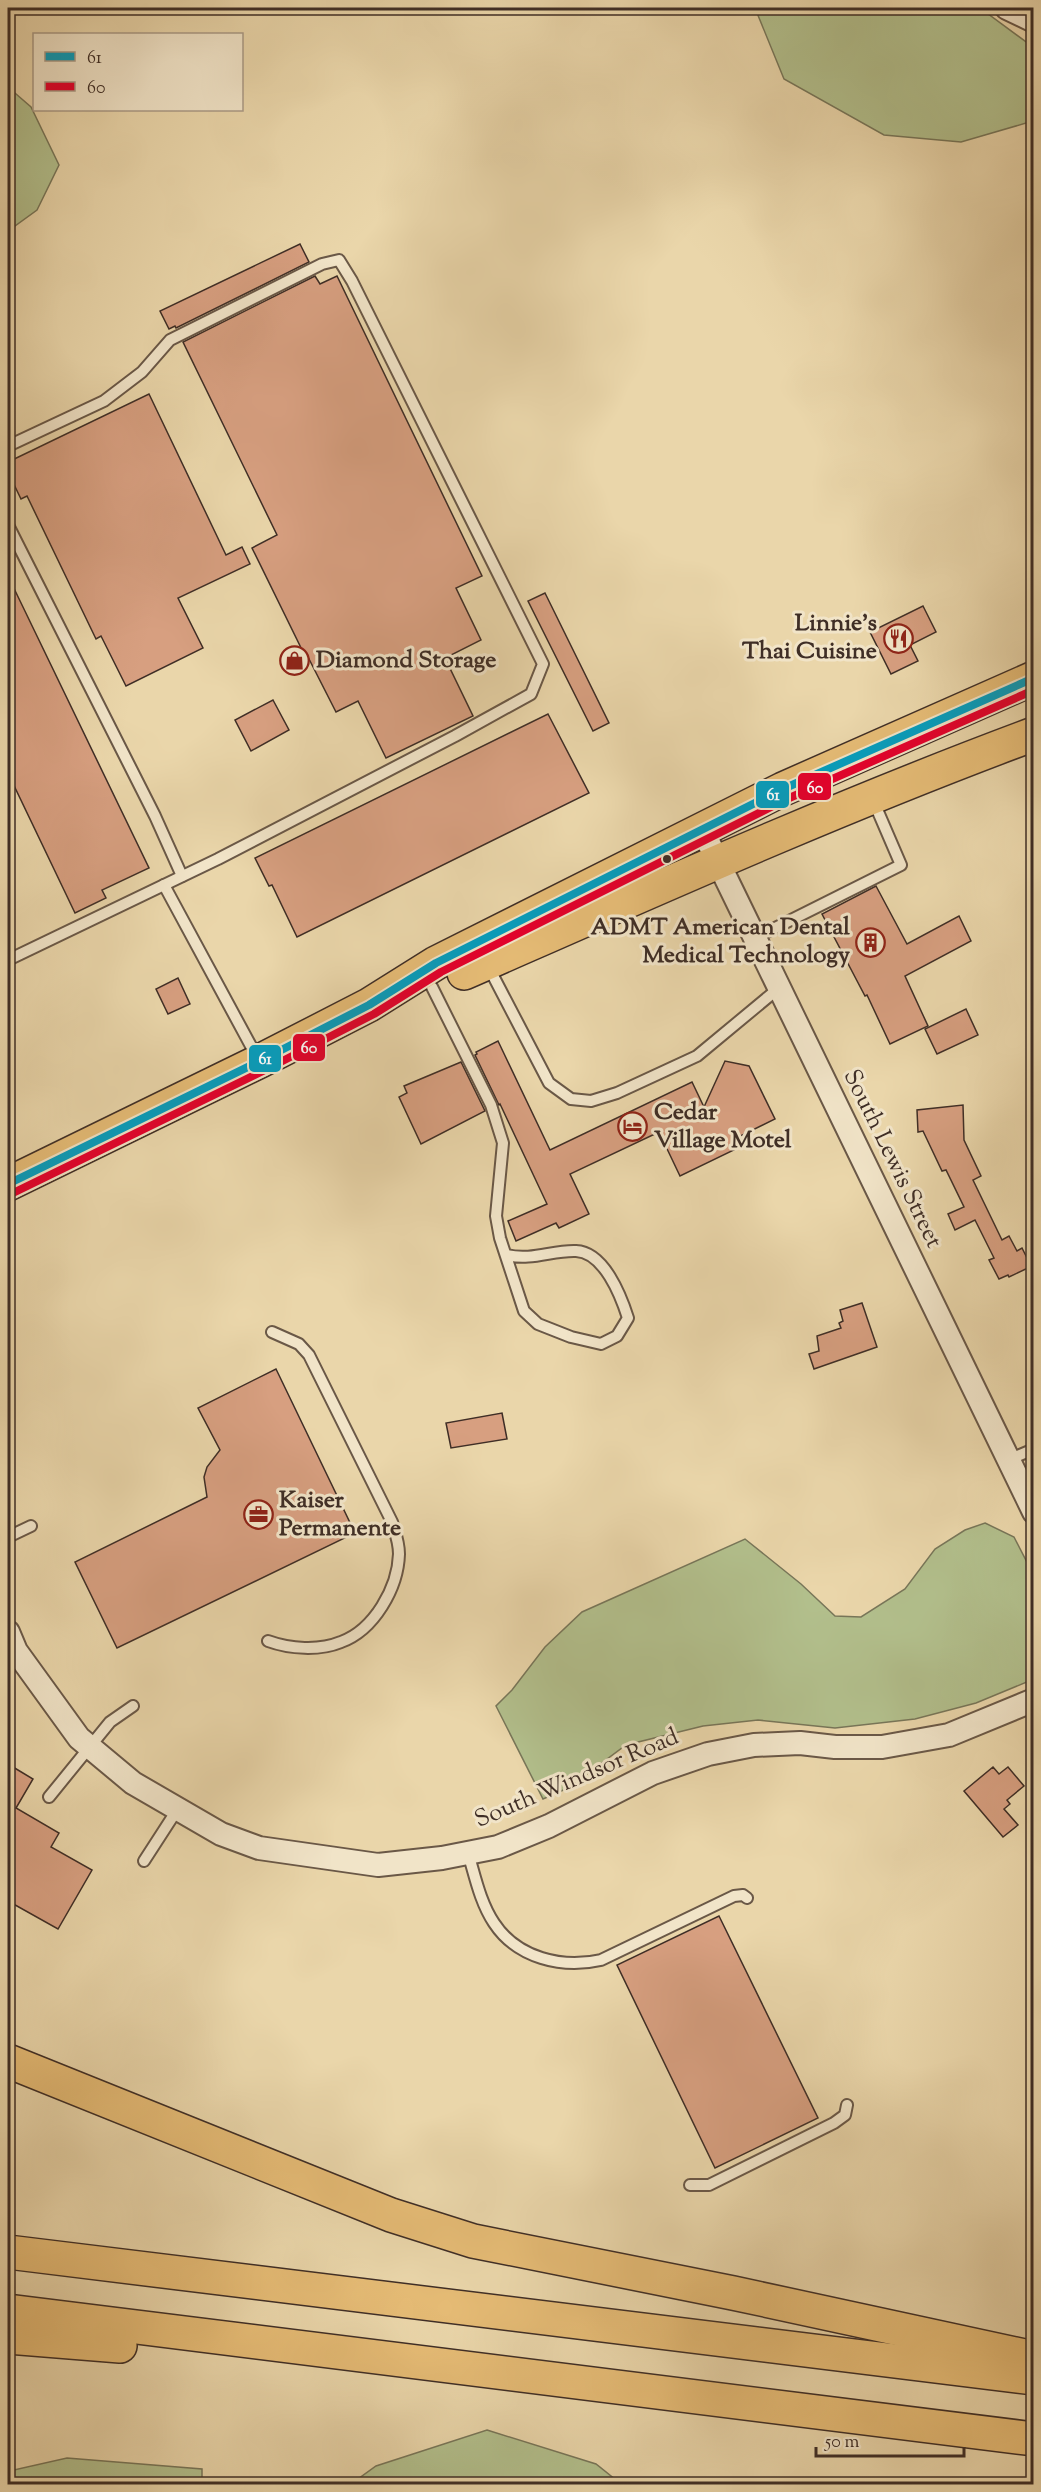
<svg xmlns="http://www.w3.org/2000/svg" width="1041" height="2492" font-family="'Sorts Mill Goudy',serif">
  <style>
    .green { fill: #b2bf8c; stroke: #787659; stroke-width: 1.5 }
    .building { fill: #d79f80; stroke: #3f2e26; stroke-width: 1.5 }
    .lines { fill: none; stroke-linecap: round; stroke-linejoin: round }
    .lane-casing { stroke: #6a5847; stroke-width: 14 }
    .street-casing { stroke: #6a5847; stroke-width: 26 }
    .primary-casing { stroke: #3f2e26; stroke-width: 36 }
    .highway-casing { stroke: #3f2e26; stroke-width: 36 }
    .lane { stroke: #f1e4c8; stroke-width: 10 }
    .street { stroke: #f1e4c8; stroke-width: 22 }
    .primary { stroke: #e5bb75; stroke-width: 33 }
    .highway { stroke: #e5bb75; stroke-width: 33 }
    .bus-1-casing { stroke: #f1e4c8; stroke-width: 12 }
    .bus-2-casing { stroke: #f1e4c8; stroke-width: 12 }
    .bus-1 { stroke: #069dbd; stroke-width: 8 }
    .bus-2 { stroke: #e4002b; stroke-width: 8 }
    .bus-dot { fill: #3f2e26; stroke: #f1e4c8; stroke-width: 2 }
    .labels { text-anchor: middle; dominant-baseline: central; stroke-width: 6; stroke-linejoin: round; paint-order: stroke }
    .poi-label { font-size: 24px; font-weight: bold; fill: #3f2e26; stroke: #f1e4c8; text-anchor: start }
    .street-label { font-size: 24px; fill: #3f2e26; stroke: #f1e4c8 }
    .line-badge { stroke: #f1e4c8; stroke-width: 2 }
    .badge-label { font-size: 16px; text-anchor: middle; font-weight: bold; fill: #fff }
  </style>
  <rect width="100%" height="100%" fill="#ead6aa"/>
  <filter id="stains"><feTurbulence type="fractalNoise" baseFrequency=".00333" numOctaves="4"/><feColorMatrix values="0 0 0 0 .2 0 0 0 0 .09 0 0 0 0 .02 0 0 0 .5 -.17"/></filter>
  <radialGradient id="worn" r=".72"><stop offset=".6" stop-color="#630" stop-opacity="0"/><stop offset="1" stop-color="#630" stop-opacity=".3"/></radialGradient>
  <g class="green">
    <polygon points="755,8 980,8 1033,47 1033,121 961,142 884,135 784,79"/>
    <polygon points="8,87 31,107 59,165 37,210 8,231"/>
    <polygon points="985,1523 1014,1537 1033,1574 1034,1679 976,1703 915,1719 835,1728 758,1720 703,1726 626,1745 568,1788 543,1799 496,1706 512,1690 545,1647 582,1612 745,1539 801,1584 835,1616 861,1617 905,1589 935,1549 965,1530"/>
    <polygon points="487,2430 596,2464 621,2484 351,2484 376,2466"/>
    <polygon points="67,2458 202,2469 202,2484 8,2484 8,2467 14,2470"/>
  </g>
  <g class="building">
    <polygon points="300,244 309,262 176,328 175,326 169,329 160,311"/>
    <polygon points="315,276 320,284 337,276 482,576 456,588 481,640 445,658 473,716 386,758 358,701 336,712 309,659 307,660 252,548 277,535 183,342"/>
    <polygon points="149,394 226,555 242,547 250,564 178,598 203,648 126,686 101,636 96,639 27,496 21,499 8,472 8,462"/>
    <polygon points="8,576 149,868 102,890 106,898 75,913 8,773"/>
    <polygon points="545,593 609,723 593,731 528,601"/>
    <polygon points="923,606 936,632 910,645 918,661 891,674 870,632"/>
    <polygon points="273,700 289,730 251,751 235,720"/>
    <polygon points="548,714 589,793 297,937 272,885 269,886 255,858"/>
    <polygon points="876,886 907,944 959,916 971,941 905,976 928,1026 890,1044 867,995 865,996 822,914"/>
    <polygon points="178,978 190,1004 168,1014 156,989"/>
    <polygon points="966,1009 978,1035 937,1054 925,1029"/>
    <polygon points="498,1041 550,1150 692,1082 704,1107 725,1061 749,1066 775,1119 734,1139 738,1148 680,1176 659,1132 570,1174 589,1214 559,1228 556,1223 516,1241 508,1221 547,1204 500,1104 499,1105 475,1055 477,1054 476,1052"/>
    <polygon points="461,1062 485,1111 421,1144 399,1097 407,1093 404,1086"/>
    <polygon points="963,1105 964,1140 981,1176 973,1180 1002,1240 1009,1236 1017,1251 1022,1248 1030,1264 1030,1267 1009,1277 1008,1275 999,1279 989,1260 994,1258 975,1220 955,1230 948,1214 964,1207 946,1170 942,1171 923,1131 918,1132 917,1110"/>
    <polygon points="862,1303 877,1347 814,1369 809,1354 819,1351 817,1336 841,1328 839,1323 843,1321 840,1310"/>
    <polygon points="276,1369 355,1533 117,1648 75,1562 207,1497 204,1477 207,1467 220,1450 198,1408"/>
    <polygon points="502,1413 507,1439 451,1448 446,1423"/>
    <polygon points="8,1764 33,1779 16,1808 59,1833 51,1847 92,1870 58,1929 8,1901"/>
    <polygon points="993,1767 999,1774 1008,1767 1024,1786 1007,1800 1010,1804 1004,1809 1018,1825 1003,1837 964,1791"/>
    <polygon points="719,1916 818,2118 715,2168 617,1965"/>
  </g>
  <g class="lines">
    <defs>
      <g id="lane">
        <polyline points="8,446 104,401 142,372 170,340 322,264 339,260 352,281 543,664 531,694 455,736 218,859 8,960"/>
        <polyline points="8,525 155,816 182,876"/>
        <polyline points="164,885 258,1059"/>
        <polyline points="755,938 901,865 873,800"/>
        <polyline points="488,966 549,1083 571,1099 591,1101 617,1093 697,1056 779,988"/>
        <path d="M432,987L491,1105L503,1143L496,1216L500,1238L524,1311L538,1324L571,1337L601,1344L617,1336L628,1318C621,1296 604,1252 576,1251C552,1250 533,1261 506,1255"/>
        <polyline points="1008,1460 1034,1449"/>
        <polyline points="8,1537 31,1526"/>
        <path d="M268,1641C290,1649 319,1651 341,1642C374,1630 398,1588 399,1554C399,1542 395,1532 392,1522L309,1355L299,1344L272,1332"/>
        <polyline points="49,1797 110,1722 133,1706"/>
        <path d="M468,1853C475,1876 480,1902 494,1923C517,1958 562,1969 601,1960L734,1896L743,1895L747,1898"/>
        <polyline points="144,1861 177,1810"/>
        <polyline points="690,2185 709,2185 834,2123 845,2115 847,2105"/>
      </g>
      <g id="street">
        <polyline points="1007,8 1034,21"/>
        <polyline points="702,829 1034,1512"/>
        <polyline points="8,1632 16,1651 79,1738 133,1783 221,1834 259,1848 378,1865 442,1858 498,1847 549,1826 653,1773 708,1754 754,1745 800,1743 835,1747 882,1747 949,1735 1034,1700"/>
      </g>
      <g id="primary">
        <path d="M464,973C653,890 840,806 1034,734"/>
        <polyline points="8,1184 260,1061 369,1005 436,963 783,789 1034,678"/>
      </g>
      <g id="highway">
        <polyline points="8,2061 391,2215 473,2241 733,2293 1034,2358"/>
        <polyline points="8,2252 1034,2378"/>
        <polyline points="8,2311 1034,2439"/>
        <polyline points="8,2337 120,2346"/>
      </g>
    </defs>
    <use href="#lane" class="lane-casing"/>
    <use href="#street" class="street-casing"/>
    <use href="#primary" class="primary-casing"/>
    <use href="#highway" class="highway-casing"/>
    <use href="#lane" class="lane"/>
    <use href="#street" class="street"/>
    <use href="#primary" class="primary"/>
    <use href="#highway" class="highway"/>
    <defs>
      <polyline id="bus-1" points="8,1184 260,1061 369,1005 436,963 783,789 1034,678"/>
      <polyline id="bus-2" points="13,1193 265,1070 374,1014 441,972 787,799 1034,690"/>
    </defs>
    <use href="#bus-1" class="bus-1-casing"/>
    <use href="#bus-2" class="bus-2-casing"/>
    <use href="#bus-1" class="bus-1"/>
    <use href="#bus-2" class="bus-2"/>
  </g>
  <defs>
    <symbol id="restaurant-ring" viewBox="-11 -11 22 22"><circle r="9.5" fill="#f1e4c8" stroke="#8f2418" stroke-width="1.5"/><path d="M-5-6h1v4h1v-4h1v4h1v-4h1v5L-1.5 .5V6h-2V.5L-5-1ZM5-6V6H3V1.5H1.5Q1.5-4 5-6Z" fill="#8f2418"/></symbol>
    <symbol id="shop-ring" viewBox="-11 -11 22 22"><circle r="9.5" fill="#f1e4c8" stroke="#8f2418" stroke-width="1.5"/><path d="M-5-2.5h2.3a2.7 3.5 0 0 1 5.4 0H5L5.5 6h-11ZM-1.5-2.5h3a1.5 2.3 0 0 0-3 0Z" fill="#8f2418"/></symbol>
    <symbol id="building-ring" viewBox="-11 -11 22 22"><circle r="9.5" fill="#f1e4c8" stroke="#8f2418" stroke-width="1.5"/><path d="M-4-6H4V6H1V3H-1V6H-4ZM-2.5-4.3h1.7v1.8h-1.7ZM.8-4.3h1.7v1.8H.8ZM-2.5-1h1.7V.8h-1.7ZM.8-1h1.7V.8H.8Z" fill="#8f2418"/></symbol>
    <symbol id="hotel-ring" viewBox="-11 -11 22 22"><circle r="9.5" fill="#f1e4c8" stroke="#8f2418" stroke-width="1.5"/><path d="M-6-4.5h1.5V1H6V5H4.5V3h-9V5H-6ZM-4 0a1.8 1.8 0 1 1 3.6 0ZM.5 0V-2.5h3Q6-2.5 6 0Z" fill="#8f2418"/></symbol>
    <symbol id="office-ring" viewBox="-11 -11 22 22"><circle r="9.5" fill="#f1e4c8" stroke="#8f2418" stroke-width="1.5"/><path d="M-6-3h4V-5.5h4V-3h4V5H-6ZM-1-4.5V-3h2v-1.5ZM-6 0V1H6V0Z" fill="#8f2418"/></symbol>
  </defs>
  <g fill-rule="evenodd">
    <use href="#restaurant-ring" x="882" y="622" width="33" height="33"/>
    <use href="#shop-ring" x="278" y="644" width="33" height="33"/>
    <use href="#building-ring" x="854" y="926" width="33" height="33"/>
    <use href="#hotel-ring" x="616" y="1110" width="33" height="33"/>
    <use href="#office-ring" x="242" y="1498" width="33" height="33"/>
  </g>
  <circle class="bus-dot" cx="667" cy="859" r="5"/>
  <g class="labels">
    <g class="poi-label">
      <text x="877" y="624" text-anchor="end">Linnie's<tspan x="877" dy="28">Thai Cuisine</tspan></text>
      <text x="316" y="661">Diamond Storage</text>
      <text x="850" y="928" text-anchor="end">ADMT American Dental<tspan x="850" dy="28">Medical Technology</tspan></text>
      <text x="654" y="1113">Cedar<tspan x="654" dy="28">Village Motel</tspan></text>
      <text x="279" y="1501">Kaiser<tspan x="279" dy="28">Permanente</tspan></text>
    </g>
    <g class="street-label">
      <text transform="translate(892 1159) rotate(64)">South Lewis Street</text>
      <text transform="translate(577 1779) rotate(-23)">South Windsor Road</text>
    </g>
  </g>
  <g class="line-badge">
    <rect x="797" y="772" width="35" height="29" rx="6" fill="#e4002b"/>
    <rect x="755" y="780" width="35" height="29" rx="6" fill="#069dbd"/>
    <rect x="292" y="1033" width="34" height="29" rx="6" fill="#e4002b"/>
    <rect x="248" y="1044" width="34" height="29" rx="6" fill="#069dbd"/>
  </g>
  <g class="badge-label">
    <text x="815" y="793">60</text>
    <text x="773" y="800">61</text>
    <text x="309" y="1053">60</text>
    <text x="265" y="1064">61</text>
  </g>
  <rect width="1041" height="2492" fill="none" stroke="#ead6aa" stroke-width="30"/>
  <rect x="9" y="9" width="1023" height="2474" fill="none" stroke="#3f2e26" stroke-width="3"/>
  <rect x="15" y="15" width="1011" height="2462" fill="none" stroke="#3f2e26" stroke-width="1.5"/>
  <rect x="33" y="33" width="210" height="78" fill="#f1e4c8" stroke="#aa9b87" stroke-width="1.5"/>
  <rect x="45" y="52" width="30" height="9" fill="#069dbd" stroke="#aa9b87" stroke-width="1.5"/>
  <text x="87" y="63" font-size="18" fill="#3f2e26">61</text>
  <rect x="45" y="82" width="30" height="9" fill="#e4002b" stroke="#aa9b87" stroke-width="1.5"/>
  <text x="87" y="93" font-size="18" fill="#3f2e26">60</text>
  <path d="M816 2447v9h148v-9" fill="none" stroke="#3f2e26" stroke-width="3"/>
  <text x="825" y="2447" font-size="18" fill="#3f2e26" stroke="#f1e4c8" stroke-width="4.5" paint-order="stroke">50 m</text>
  <rect width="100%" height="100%" filter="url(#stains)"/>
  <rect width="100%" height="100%" fill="url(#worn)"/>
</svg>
